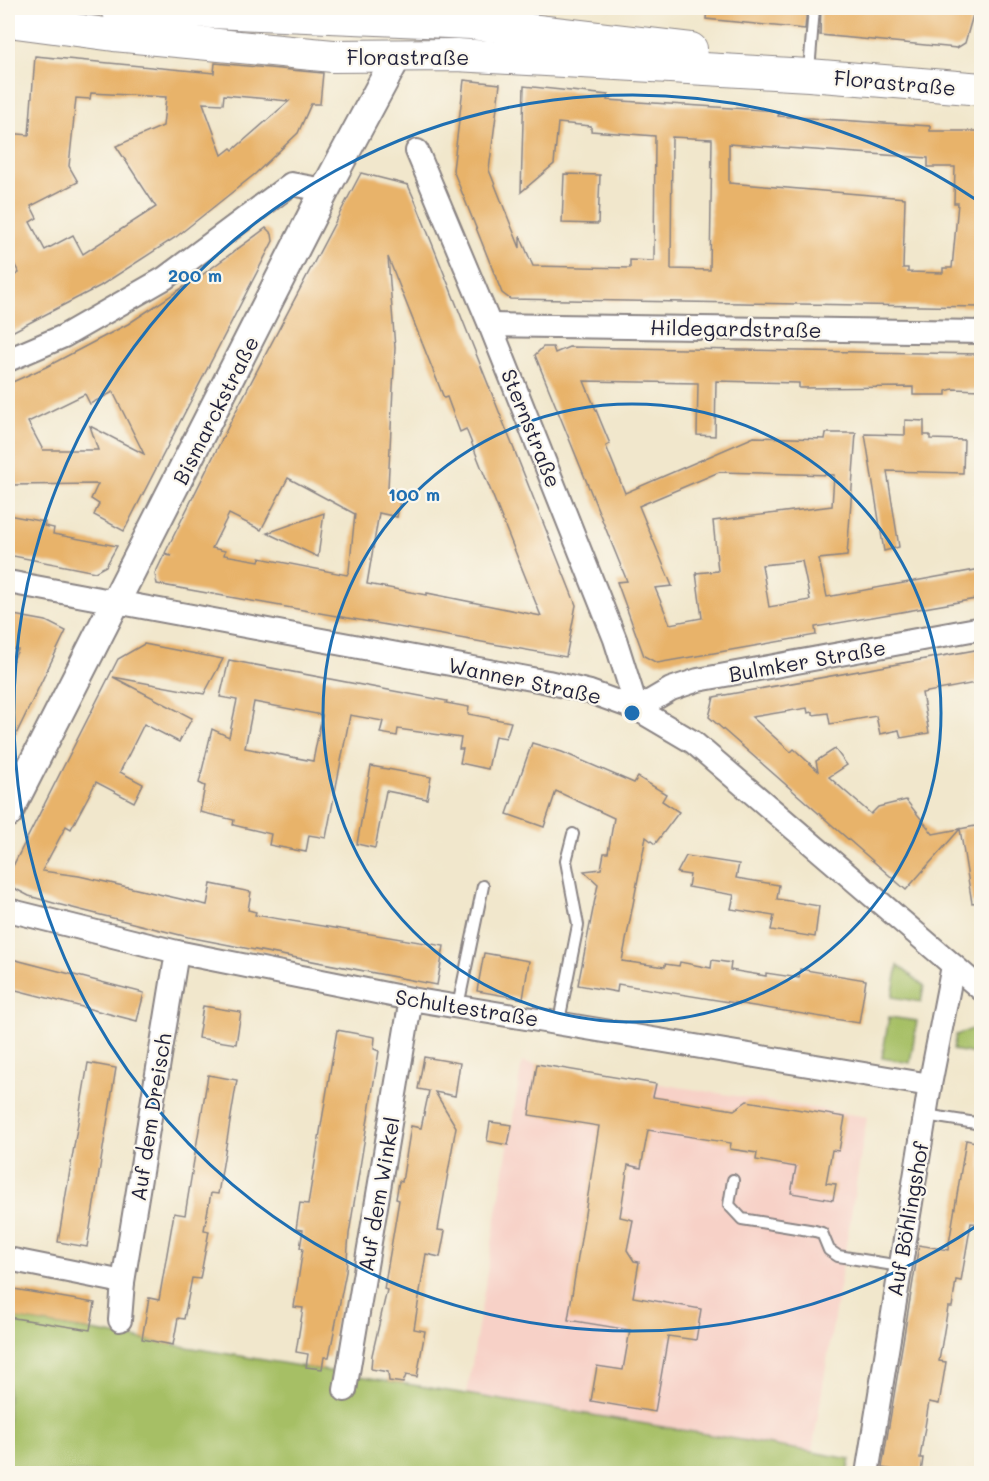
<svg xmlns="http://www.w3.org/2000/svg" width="989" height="1481" font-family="Mali,sans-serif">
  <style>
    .built { fill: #f7d1c7 }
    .green { fill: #a6bf65; stroke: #647050; stroke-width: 1.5 }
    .building { fill: #e8b36a; fill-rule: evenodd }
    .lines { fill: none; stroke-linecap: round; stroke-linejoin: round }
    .service-casing { stroke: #8a8484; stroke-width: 14 }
    .minor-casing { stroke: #8a8484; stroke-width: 26 }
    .tertiary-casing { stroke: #8a8484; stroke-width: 32 }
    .secondary-casing { stroke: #8a8484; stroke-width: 34 }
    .service { stroke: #fff; stroke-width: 10 }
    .minor { stroke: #fff; stroke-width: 22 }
    .tertiary { stroke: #fff; stroke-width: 28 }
    .secondary { stroke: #fff; stroke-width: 32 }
    .ring { fill: none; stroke: #1f6fb2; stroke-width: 3 }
    .labels { text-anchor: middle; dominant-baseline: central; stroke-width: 4.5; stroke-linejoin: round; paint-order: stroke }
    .street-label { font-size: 21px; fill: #22223b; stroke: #fbf7ec }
    .centre { fill: #1f6fb2; stroke: #fbf7ec; stroke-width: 3 }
    .ring-label { font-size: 18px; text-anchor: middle; font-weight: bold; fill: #1f6fb2; stroke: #fbf7ec; stroke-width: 4.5; stroke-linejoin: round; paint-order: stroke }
  </style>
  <rect width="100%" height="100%" fill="#fbf7ec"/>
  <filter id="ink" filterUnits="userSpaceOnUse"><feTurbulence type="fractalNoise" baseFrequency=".0167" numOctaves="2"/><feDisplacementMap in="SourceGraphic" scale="12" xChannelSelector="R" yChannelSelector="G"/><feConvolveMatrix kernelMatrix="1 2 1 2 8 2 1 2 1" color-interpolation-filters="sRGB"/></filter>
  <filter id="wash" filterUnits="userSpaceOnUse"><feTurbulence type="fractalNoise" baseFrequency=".008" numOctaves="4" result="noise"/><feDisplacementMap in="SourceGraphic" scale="24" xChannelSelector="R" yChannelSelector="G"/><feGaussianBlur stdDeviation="1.35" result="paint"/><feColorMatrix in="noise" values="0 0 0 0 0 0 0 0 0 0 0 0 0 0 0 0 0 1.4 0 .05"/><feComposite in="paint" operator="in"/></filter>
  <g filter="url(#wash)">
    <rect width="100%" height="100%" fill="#f1e7cc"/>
    <polygon class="built" points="522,1062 867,1117 812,1452 467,1394"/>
    <g class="green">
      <polygon points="898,965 924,986 921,1002 892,997"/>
      <polygon points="889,1017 917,1021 910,1063 882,1058"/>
      <polygon points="972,1029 981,1038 981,1055 953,1050 956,1035"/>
      <polygon points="8,1317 812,1452 850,1459 847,1474 8,1473"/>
    </g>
    <g id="blocks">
      <g class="building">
        <polygon points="707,8 807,8 805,29 706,19"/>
        <polygon points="821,8 940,14 942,8 975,8 965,43 957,48 820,35"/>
        <path d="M35,56L214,73L215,63L323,73L320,104H311L298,133L255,174L176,237L100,286L8,334V279L19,273L8,252V133L29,135ZM91,93L166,97L163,126L116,146L156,207L83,254L73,235L45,250L30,222L37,218L31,206L78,182L69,166L76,98L90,99ZM224,95L268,99L289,101L233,150L231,148L222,155L203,103L223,104Z"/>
        <path d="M464,80L500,84L489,170L520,248V236L533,266L630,268V260L654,261L655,136L591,131V126L558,123L554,164L521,192L524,86L608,95L607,100L779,111L778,116L930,126V131H981V307L510,299L502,293L453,170ZM672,137L712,139L710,270L671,269ZM729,144L928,158V167H955L954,203H958L952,268H943V273L908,272V268H903L905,198L729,183Z"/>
        <path d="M361,173L408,185L416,203L576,605L566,657L157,584L155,574L164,555L172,556L165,553L240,403ZM388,257L444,398L447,397L460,432L466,429L541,616L427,593V595L367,584L379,513L397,517L402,491L388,488L395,348ZM288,478L355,514L349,571L347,575L260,558L259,561L224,555L225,551L212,548L229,514L261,530Z"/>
        <polygon points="564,174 600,175 598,224 562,223"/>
        <path d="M266,228L272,234L273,241L124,531L94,515L99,504L91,499L98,484L8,485V384L46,367L128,324L202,275ZM113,392L144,454L90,426L98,450H43L28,422L85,394L90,404Z"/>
        <path d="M543,347H553L555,353L569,347L981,354V390L953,389L946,391V395H913V387L799,388V383L716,381L715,436L697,435L698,383L584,381L610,444L606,446L625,493L754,437L825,439L826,433H856L847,556L819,559L827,597L981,569V598L815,627L816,635L657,663L644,656L617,582L627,581L535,355ZM719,472L834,475L832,506L713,521L718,571L696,573L702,618L670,624L655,588L672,586L639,506ZM802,561L810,600L769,607L762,565Z"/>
        <polygon points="905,420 924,421 924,435 930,435 930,439 964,440 963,473 887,471 899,547 884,551 865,434 905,435"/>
        <polygon points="324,513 318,557 267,533 307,519"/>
        <polygon points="8,515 45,522 44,526 54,528 53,534 117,546 106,566 95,572 8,555"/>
        <polygon points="8,614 46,621 66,631 8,751 8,670 18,650 8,648"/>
        <polygon points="144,644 223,659 204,694 113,677 192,718 179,742 144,724 120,772 143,784 134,802 96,782 71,829 66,826 42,871 79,876 207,905 211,884 251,892 248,910 256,912 255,915 444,946 437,985 188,937 57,904 29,896 8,885 8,876 118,659"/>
        <polygon points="981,649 981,682 922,693 929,733 901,738 899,730 880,734 876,716 830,724 828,713 813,715 813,712 808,713 807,708 752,717 791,752 794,749 818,771 816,761 835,749 847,765 829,777 871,814 878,807 906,800 933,834 981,825 981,902 972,903 960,829 906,890 709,717 714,697"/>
        <path d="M229,660L447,701L446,703L469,707L468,714L511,722L506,738L495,736L488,769L460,763L463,749H459L461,738L398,729L397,736L380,733L383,721L350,715L326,838L309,835L306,852L269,845L271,834L233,825L234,820L200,812L205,786L199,783L212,729L229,737L237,700L220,697ZM254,702L322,715L313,761L245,748Z"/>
        <polygon points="532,743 562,752 634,783 638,777 666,794 662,801 679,812 655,844 646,837 622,961 665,967 665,964 679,966 680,962 711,968 712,960 731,963 730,970 766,976 766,973 799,978 800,969 866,980 859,1023 618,984 617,992 578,985 598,884 584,871 601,869 604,853 608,853 614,818 556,791 544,827 507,814"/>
        <polygon points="371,766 431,777 427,799 386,791 375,848 357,844"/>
        <polygon points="686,856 739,864 736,878 779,885 777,899 819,906 815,937 771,930 774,916 731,909 734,895 688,887 690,875 677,873"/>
        <polygon points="484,953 529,961 523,999 477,991"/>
        <polygon points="8,958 144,993 137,1021 8,988"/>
        <polygon points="203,1006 241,1012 236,1044 198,1038"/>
        <polygon points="337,1030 375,1037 374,1049 379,1051 349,1234 346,1272 329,1357 324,1357 322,1369 306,1367 308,1354 296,1352 303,1308 294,1307 303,1248 300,1248 303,1230 296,1229 300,1203 308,1204"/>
        <polygon points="424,1057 460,1063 455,1096 435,1092 456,1127 438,1230 445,1231 440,1257 426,1254 414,1329 425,1331 417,1377 406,1375 403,1383 389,1381 388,1372 371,1369 372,1355 387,1290 384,1289 399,1200 396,1199 399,1181 402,1182 411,1126 421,1128 429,1091 418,1089"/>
        <polygon points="88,1063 116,1068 87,1247 58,1242"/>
        <polygon points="537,1064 656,1084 653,1097 734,1110 747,1101 845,1117 839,1151 832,1150 826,1183 836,1184 833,1200 791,1193 796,1167 756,1160 757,1153 730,1149 731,1143 648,1130 641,1168 628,1165 620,1217 633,1220 627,1250 634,1261 639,1262 633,1297 701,1309 696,1340 668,1336 655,1412 591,1401 597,1366 623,1370 630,1330 568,1320 599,1126 529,1115"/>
        <polygon points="208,1075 237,1080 218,1194 211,1193 204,1230 209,1231 200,1279 192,1278 184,1319 178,1318 173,1345 142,1339 149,1298 159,1300 174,1213 185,1215"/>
        <polygon points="490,1122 512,1125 508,1145 487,1141"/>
        <polygon points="966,1140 981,1143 981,1224 971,1223 961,1281 956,1280 952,1307 948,1307 939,1361 946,1362 939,1404 929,1402 920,1458 923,1458 921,1473 900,1473 901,1471 882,1468 919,1245 948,1250"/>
        <polygon points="8,1288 95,1303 90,1330 8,1317"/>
      </g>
    </g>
  </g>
  <g filter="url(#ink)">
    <use href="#blocks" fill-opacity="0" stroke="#8a8484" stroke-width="1.5"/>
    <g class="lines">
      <defs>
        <g id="service">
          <polyline points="809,71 814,8"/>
          <polyline points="458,1006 483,886"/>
          <polyline points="559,1021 578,925 566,861 573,834"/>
          <polyline points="925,1115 982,1124"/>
          <polyline points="733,1180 729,1205 742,1219 815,1231 822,1233 829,1250 838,1256 900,1266"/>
        </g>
        <g id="minor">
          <polyline points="417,151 490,325 615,639 637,709"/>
          <polyline points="490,325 982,332"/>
          <polyline points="8,360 64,336 165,278 291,184 325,190"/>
          <polyline points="8,582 548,682 590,692 637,709 693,742 982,990"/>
          <polyline points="637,709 671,689 698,680 982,628"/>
          <polyline points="8,910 177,952 411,999 930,1085"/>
          <polyline points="8,1259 123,1282"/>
          <polyline points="120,1320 123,1282 177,952"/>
          <polyline points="345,1390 411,999"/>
          <polyline points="867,1474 930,1085 953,966"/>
        </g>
        <polyline id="tertiary" points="8,813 325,190 396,58"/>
        <g id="secondary">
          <polyline points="117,8 471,23 691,49"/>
          <polyline points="8,21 114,35 333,56 456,55 809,75 982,89"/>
        </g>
      </defs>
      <use href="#service" class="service-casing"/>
      <use href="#minor" class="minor-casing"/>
      <use href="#tertiary" class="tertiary-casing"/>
      <use href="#secondary" class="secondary-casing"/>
      <use href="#service" class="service"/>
      <use href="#minor" class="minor"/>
      <use href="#tertiary" class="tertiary"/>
      <use href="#secondary" class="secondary"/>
    </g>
  </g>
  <g class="ring">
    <circle cx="632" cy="713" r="309"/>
    <path d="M978 1225A618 618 0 1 1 978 201"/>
  </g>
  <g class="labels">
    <g class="street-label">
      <text x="408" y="56">Florastraße</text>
      <text transform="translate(895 82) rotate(5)">Florastraße</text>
      <text transform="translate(736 328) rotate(1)">Hildegardstraße</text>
      <text transform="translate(215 410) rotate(-63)">Bismarckstraße</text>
      <text transform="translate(532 428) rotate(68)">Sternstraße</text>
      <text transform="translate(807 660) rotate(-10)">Bulmker Straße</text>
      <text transform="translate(525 680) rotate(12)">Wanner Straße</text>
      <text transform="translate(467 1007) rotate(9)">Schultestraße</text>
      <text transform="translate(150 1117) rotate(-81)">Auf dem Dreisch</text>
      <text transform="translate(378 1194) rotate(-80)">Auf dem Winkel</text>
      <text transform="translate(907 1219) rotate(-80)">Auf Böhlingshof</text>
    </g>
  </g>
  <circle cx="632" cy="713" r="9" class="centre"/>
  <g class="ring-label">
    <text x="195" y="282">200 m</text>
    <text x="414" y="501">100 m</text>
  </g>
  <rect width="989" height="1481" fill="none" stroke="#fbf7ec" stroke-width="30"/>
</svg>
